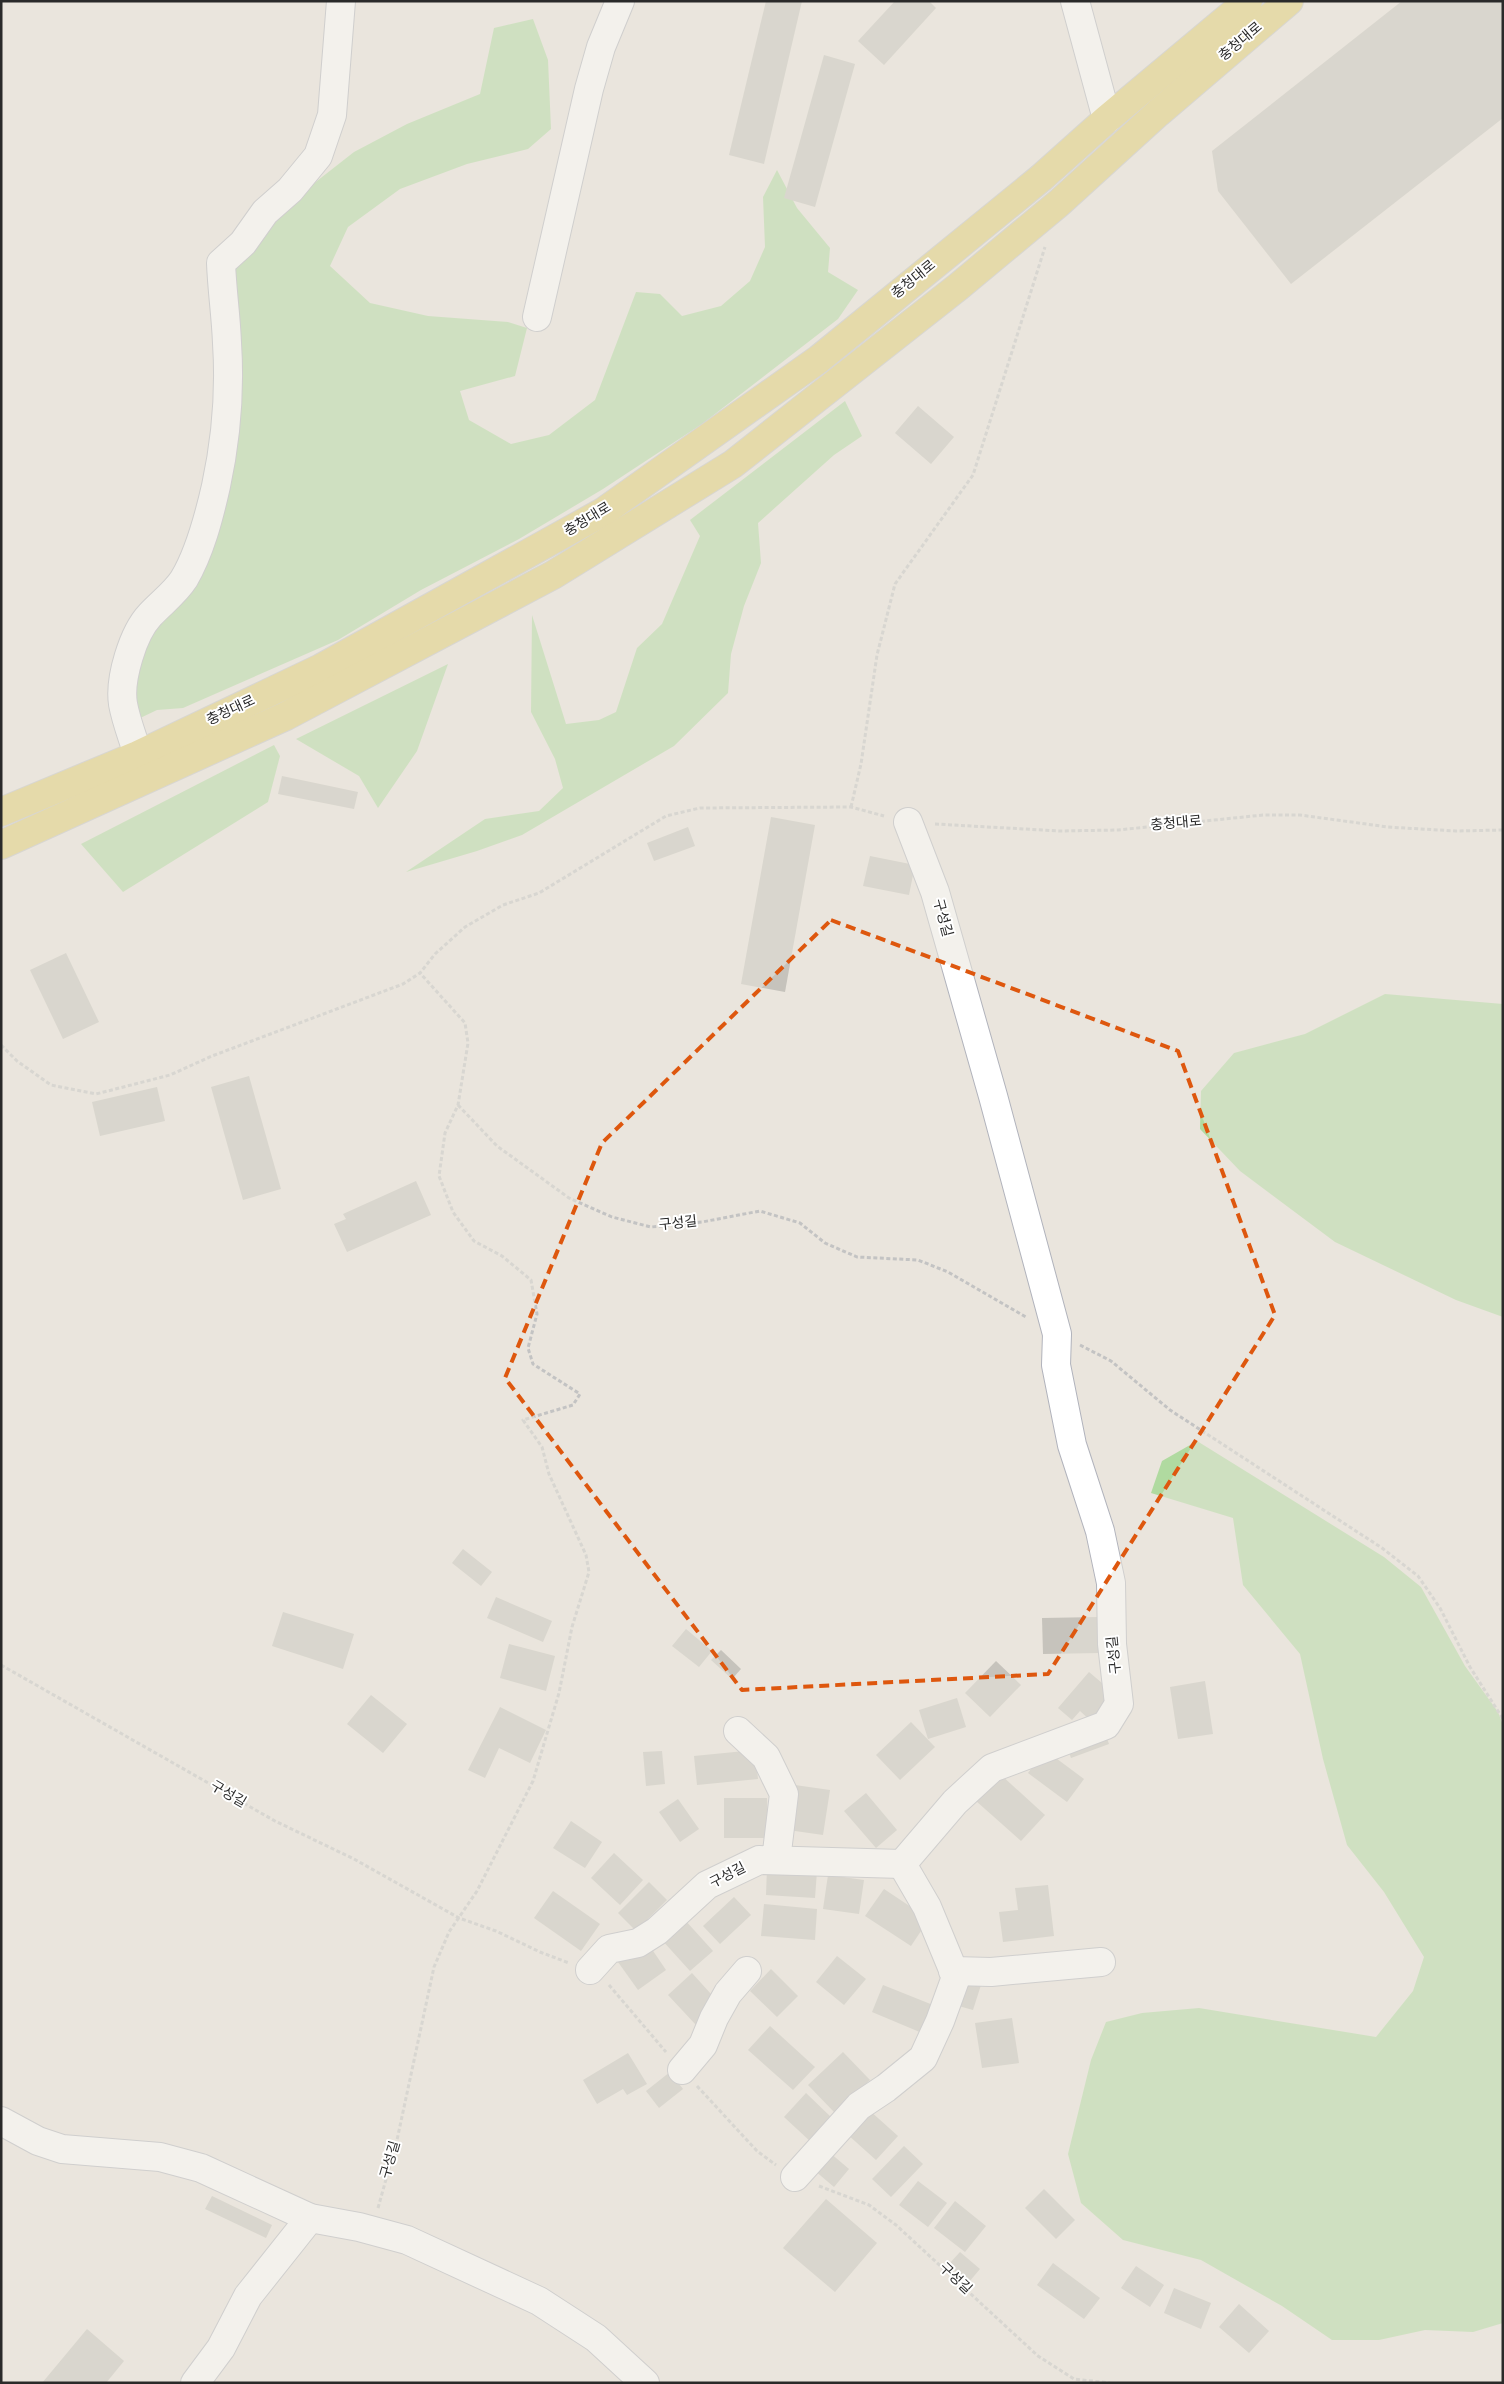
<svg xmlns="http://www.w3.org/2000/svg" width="1504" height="2384" font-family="Overpass,'Noto Sans KR',sans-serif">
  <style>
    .green { fill: #b0daa0 }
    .building { fill: #c6c3bc }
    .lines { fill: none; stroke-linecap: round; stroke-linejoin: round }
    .minor-casing { stroke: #b1b3bc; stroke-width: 30 }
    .major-casing { stroke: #c3c3c3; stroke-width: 30 }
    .path { stroke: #c3c3c3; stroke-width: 3; stroke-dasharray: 4 2.5; stroke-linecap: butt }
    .minor { stroke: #fff; stroke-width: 28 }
    .major { stroke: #e0cc6d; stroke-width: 28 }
    .marked { fill: none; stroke: #de570e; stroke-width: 4; stroke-dasharray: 10 6; stroke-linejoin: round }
    .labels { text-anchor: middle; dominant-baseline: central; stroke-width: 4; stroke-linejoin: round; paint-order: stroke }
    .street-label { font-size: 14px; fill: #2a2a2a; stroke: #fff }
  </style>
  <rect width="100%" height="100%" fill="#eae5dd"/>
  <g class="green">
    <polygon points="533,19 548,60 551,129 528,149 467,164 400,189 348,227 330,266 370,303 428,316 508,322 527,328 515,376 460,391 469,420 511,444 549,435 595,400 636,292 660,294 682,316 721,306 750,281 765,247 763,197 777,170 797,208 830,248 828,272 858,290 838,319 702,424 603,489 519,539 421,590 338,640 183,708 157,710 136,720 130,696 137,652 199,567 230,267 285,206 354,152 407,124 480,94 494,28"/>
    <polygon points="845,401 862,436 834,455 758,523 761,563 744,606 731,654 728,693 674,746 522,835 477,851 406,872 485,819 539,811 563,788 555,759 531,712 532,615 566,724 599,720 616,712 637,648 662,624 700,536 690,520"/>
    <polygon points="448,664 417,751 378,808 359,776 296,739"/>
    <polygon points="274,745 280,756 268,802 123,892 81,844"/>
    <polygon points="1385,994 1503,1004 1503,1317 1456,1300 1335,1242 1240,1171 1200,1129 1201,1091 1234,1053 1305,1034"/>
    <polygon points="1197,1441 1384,1557 1421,1587 1465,1666 1498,1712 1503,1725 1503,2323 1473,2332 1425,2330 1379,2340 1332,2340 1282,2306 1201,2260 1123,2240 1081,2203 1068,2154 1091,2060 1106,2022 1142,2013 1199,2008 1376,2037 1413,1991 1424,1957 1384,1892 1347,1845 1323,1759 1300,1654 1243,1585 1233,1518 1151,1493 1162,1461"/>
  </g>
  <g class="building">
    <polygon points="766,1 802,1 764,164 729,155"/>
    <polygon points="895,1 929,1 936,8 884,65 858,41"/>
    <polygon points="1402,1 1503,1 1503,118 1291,284 1218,191 1212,151"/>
    <polygon points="824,55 855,64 815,207 784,198"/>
    <polygon points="918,406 954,437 931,464 895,433"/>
    <polygon points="282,776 358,792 354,809 278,794"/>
    <polygon points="771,817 815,825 785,992 741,984"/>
    <polygon points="688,827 695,846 654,861 647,843"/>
    <polygon points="870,856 915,865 909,895 863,886"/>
    <polygon points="66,953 99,1022 63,1039 30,970"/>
    <polygon points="249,1076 281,1189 243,1200 211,1087"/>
    <polygon points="157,1087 165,1121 100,1136 92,1102"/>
    <polygon points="416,1181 431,1215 347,1252 334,1224 346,1219 343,1214"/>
    <polygon points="463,1549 492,1572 481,1586 452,1563"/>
    <polygon points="496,1597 552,1621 543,1642 487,1618"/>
    <polygon points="283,1612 354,1634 343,1669 272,1646"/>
    <polygon points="1099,1617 1100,1653 1043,1654 1042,1618"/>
    <polygon points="686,1629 712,1651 699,1667 672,1646"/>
    <polygon points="509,1644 555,1656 546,1691 500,1678"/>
    <polygon points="721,1650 741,1669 732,1679 711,1660"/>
    <polygon points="996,1661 1021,1685 990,1717 965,1693"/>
    <polygon points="1089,1672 1115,1694 1092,1722 1080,1711 1072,1720 1058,1708"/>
    <polygon points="1205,1681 1213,1734 1178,1739 1170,1687"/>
    <polygon points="371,1695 407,1724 383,1753 347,1724"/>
    <polygon points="957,1698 966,1727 928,1739 919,1710"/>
    <polygon points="500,1707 546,1730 530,1763 499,1748 485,1778 468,1770"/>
    <polygon points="911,1722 935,1747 900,1780 876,1755"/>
    <polygon points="1104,1731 1109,1744 1071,1758 1066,1744"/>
    <polygon points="755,1750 758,1779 697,1785 694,1756"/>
    <polygon points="1045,1750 1084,1779 1067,1802 1028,1773"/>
    <polygon points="662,1751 665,1784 646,1786 643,1752"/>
    <polygon points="1000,1774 1045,1815 1021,1841 976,1801"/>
    <polygon points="795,1785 830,1790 823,1835 788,1830"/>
    <polygon points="866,1793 897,1830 876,1848 844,1811"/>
    <polygon points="724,1798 767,1798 768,1838 724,1838"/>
    <polygon points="678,1799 699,1829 680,1842 659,1812"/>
    <polygon points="571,1821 602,1842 585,1868 553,1848"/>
    <polygon points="614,1853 643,1880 620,1905 591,1878"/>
    <polygon points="767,1868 817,1871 815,1898 766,1895"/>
    <polygon points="828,1875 864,1880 859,1914 823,1909"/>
    <polygon points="649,1882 667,1900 636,1931 618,1913"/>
    <polygon points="1048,1885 1054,1936 1003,1942 999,1912 1018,1910 1015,1888"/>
    <polygon points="884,1889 929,1919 911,1946 865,1916"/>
    <polygon points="553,1891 600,1924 581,1951 534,1918"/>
    <polygon points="734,1897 751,1915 720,1944 703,1926"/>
    <polygon points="764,1904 817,1909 815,1940 761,1936"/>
    <polygon points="684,1919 713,1951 690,1971 661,1939"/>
    <polygon points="647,1942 666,1970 638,1990 618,1962"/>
    <polygon points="837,1956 866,1979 844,2005 816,1982"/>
    <polygon points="771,1969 798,1996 777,2017 750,1991"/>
    <polygon points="692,1973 720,2004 696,2025 668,1995"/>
    <polygon points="962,1979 981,1985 973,2010 955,2005"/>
    <polygon points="883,1985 933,2005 922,2033 872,2012"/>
    <polygon points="1012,2018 1019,2063 982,2068 975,2023"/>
    <polygon points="770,2026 815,2067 793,2090 748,2050"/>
    <polygon points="843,2052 870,2080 835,2113 808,2085"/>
    <polygon points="628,2053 647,2084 627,2095 623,2089 597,2104 583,2080"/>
    <polygon points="670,2072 683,2089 659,2108 646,2091"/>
    <polygon points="806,2093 833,2119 811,2142 784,2117"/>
    <polygon points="869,2110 898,2136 876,2160 847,2134"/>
    <polygon points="904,2146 923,2164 891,2197 872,2179"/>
    <polygon points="829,2152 849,2169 834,2187 814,2170"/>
    <polygon points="918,2181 947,2203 928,2227 899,2205"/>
    <polygon points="1044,2189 1075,2220 1056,2239 1025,2208"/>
    <polygon points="212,2196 272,2225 266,2238 205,2209"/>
    <polygon points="826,2199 877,2243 835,2292 783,2248"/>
    <polygon points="955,2201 986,2226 965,2252 934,2228"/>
    <polygon points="960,2252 980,2269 969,2282 948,2265"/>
    <polygon points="1053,2263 1100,2298 1084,2319 1037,2285"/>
    <polygon points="1136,2266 1164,2285 1150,2307 1121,2288"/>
    <polygon points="1174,2288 1211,2303 1201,2329 1164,2313"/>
    <polygon points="1239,2304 1269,2331 1249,2353 1219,2327"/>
    <polygon points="87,2329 124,2361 106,2383 42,2383"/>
  </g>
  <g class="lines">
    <defs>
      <g id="minor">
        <polyline points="1075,1 1107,119"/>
        <polyline points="537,317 589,89 601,47 620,1"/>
        <path d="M138,755C133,738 126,721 123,704C119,679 133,633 150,615C161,603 175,593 184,579C200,552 209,517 216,486C226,440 230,389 227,343C226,316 222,290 221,263L243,243L265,212L290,190L318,156L332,115L341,1"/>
        <polyline points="738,1731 766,1757 784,1794 776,1860"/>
        <polyline points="590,1970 609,1949 638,1943 657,1931 707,1885 759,1860 902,1864"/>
        <polyline points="953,1971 991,1972 1101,1962"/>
        <polyline points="682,2070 703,2045 714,2018 728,1993 747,1971"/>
        <polyline points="1,2121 38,2141 62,2149 160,2157 201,2168 310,2218 359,2227 407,2240 539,2301 596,2338 645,2383"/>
        <polyline points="795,2177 859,2106 886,2088 923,2058 940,2021 956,1977 927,1907 902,1864 955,1802 992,1768 1106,1725 1119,1704 1112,1644 1111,1583 1100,1531 1072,1445 1056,1365 1057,1334 993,1096 935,892 908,822"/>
        <polyline points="195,2383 221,2348 248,2296 310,2218"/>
      </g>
      <g id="major">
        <polyline points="1,812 138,755 321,668 603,512 819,359 1041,178 1107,119 1248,1"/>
        <polyline points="1,845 286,716 553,575 733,464 958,287 1059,203 1158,113 1289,1"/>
      </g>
    </defs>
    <use href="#minor" class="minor-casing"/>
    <use href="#major" class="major-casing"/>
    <g class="path">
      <polyline points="851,807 861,764 877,655 895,584 973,475 1045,247"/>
      <polyline points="935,824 1060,831 1118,830 1263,815 1300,815 1388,827 1456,831 1503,830"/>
      <polyline points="1,1045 17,1061 51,1085 96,1094 170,1075 212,1056 403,984 420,973 435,954 465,927 503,905 539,893 666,816 700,808 851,807 884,816"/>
      <polyline points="458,1105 497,1146 569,1198 612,1217 651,1227 702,1222 760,1211 800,1223 825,1243 857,1257 918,1260 948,1272 1026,1317"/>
      <polyline points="1080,1345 1111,1361 1170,1410 1382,1548 1418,1576 1440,1608 1470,1667 1503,1719"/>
      <polyline points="1,1665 275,1821 354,1859 459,1918 496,1931 540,1952 569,1963"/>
      <polyline points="609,1985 666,2052"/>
      <polyline points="697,2086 757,2151 776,2165"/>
      <polyline points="819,2186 869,2205 896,2225 1038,2356 1074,2379 1110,2383"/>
      <polyline points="378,2208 397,2140 434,1967 449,1932 477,1891 533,1781 559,1693 572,1627 589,1572 586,1555 549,1474 542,1447 523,1420 573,1405 580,1394 533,1364 528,1348 537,1314 531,1280 502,1256 474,1241 453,1212 439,1176 445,1133 458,1105 468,1043 465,1023 420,973"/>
    </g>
    <use href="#minor" class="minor"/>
    <use href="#major" class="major"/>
  </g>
  <path d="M0 0H1504V2384H0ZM831,920L1178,1051L1275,1315L1048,1674L742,1690L505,1378L602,1143Z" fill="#eae5dd" fill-opacity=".55" fill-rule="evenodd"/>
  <path class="marked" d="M831,920L1178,1051L1275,1315L1048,1674L742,1690L505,1378L602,1143Z"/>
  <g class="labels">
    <g class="street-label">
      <text transform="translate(1241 42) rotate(-40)">충청대로</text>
      <text transform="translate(914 280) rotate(-39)">충청대로</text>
      <text transform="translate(588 520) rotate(-31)">충청대로</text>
      <text transform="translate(231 711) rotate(-25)">충청대로</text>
      <text transform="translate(1176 824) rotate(-5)">충청대로</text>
      <text transform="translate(942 918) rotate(75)">구성길</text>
      <text transform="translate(678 1224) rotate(-6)">구성길</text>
      <text transform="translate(1115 1655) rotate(-96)">구성길</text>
      <text transform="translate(228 1795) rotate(30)">구성길</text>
      <text transform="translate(728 1876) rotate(-27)">구성길</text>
      <text transform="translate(391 2160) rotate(-74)">구성길</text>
      <text transform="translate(955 2279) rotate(43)">구성길</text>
    </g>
  </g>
  <rect width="1504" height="2384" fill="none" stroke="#2a2a2a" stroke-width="5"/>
</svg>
